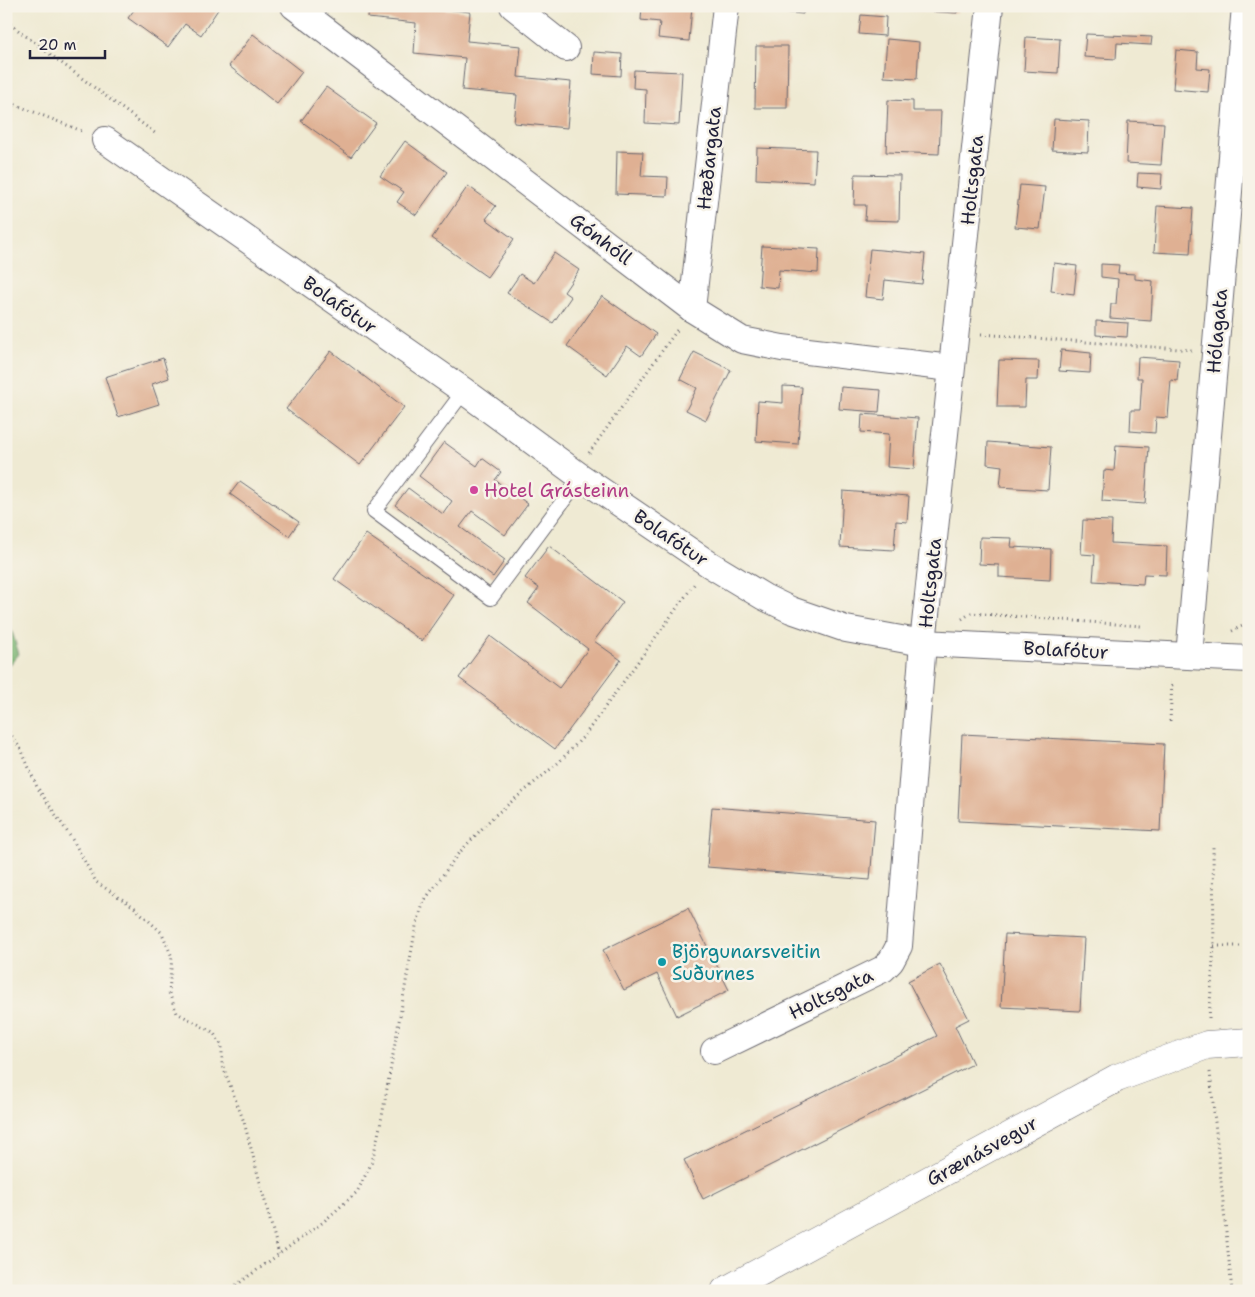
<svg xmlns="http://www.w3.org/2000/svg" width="1255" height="1297" font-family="'Shantell Sans',sans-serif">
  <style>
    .forest { fill: #78b270; stroke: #4d6a56 }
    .building { fill: #dfb093 }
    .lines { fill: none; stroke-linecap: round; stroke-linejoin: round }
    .service-casing { stroke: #6a6870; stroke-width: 16 }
    .minor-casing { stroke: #6a6870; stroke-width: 28 }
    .tertiary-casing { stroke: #6a6870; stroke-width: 29 }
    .path { stroke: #6a6870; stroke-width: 3; stroke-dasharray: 1 4; stroke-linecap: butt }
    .service { stroke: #fff; stroke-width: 14 }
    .minor { stroke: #fff; stroke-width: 26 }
    .tertiary { stroke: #fff; stroke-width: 28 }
    .hotel-dot { fill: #d1479c; stroke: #f7f3e8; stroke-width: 2 }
    .culture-dot { fill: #0f9aa8; stroke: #f7f3e8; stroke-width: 2 }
    .labels { text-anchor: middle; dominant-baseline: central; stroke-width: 5; stroke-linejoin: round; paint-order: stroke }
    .street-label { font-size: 19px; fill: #22223b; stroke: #f7f3e8 }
    .hotel-label { font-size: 19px; fill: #b23c85; stroke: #f7f3e8; text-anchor: start }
    .culture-label { font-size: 19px; fill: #0d838f; stroke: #f7f3e8; text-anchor: start }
  </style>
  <rect width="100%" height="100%" fill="#f7f3e8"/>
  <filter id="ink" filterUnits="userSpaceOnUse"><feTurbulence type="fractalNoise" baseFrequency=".02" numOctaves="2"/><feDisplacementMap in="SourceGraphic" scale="10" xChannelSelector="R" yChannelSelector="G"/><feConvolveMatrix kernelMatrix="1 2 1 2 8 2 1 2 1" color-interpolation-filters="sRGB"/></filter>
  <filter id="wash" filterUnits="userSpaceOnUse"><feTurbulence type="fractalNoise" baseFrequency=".0096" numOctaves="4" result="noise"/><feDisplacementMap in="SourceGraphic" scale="20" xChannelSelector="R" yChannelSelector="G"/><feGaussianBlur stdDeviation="1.12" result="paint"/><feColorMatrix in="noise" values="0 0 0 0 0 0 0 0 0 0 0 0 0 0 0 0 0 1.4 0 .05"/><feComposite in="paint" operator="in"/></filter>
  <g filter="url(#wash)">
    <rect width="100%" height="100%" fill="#efead3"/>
    <polygon class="forest" points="6,613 19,654 6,669"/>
    <g id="blocks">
      <g class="building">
        <polygon points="137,6 217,6 219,8 201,35 185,24 168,47 128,18"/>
        <polygon points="369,6 418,6 470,12 467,41 521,46 518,77 571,82 567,128 514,123 517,95 462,90 465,58 414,53 416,23 368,18"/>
        <polygon points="642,6 692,6 689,41 658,38 660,22 641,20"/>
        <polygon points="781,6 804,6 803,14 781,12"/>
        <polygon points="885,6 957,6 957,13 885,9"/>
        <polygon points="861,15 886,17 885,36 859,34"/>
        <polygon points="253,34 302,72 277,104 229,66"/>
        <polygon points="1086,34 1152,37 1151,45 1117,43 1116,59 1084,57"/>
        <polygon points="1026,37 1060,39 1058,73 1024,71"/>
        <polygon points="887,39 919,42 917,79 884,77"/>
        <polygon points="756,46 788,46 787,108 755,108"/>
        <polygon points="1176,50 1198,52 1197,68 1210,69 1208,92 1173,89"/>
        <polygon points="594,52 622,54 621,76 593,74"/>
        <polygon points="634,70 682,72 679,125 645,123 646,89 633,88"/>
        <polygon points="326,87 376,123 351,157 301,121"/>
        <polygon points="888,100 913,101 913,111 941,111 939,154 886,152"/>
        <polygon points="1054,119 1089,121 1088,152 1052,150"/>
        <polygon points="1128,121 1164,123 1161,165 1126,163"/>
        <polygon points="405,141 447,172 416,215 397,202 404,192 380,176"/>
        <polygon points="757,148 816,150 814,182 756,179"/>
        <polygon points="617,151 643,152 641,176 668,177 667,196 616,194"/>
        <polygon points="1138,173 1162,174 1161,189 1137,187"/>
        <polygon points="855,174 900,175 899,221 865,220 866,205 854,205"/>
        <polygon points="1020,185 1045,187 1040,229 1015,227"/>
        <polygon points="468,186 496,206 486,219 514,239 487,277 432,238"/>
        <polygon points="1157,206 1193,208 1190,254 1154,252"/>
        <polygon points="762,246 819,249 818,273 779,270 778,288 759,286"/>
        <polygon points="870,249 925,254 922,284 885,280 883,299 865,297"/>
        <polygon points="554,253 579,270 564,292 571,297 553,323 507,293 520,274 534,283"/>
        <polygon points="1054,263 1077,266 1074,294 1051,291"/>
        <polygon points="1101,264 1119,265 1118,273 1135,274 1135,279 1153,281 1151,321 1110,318 1111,304 1116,304 1118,279 1101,277"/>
        <polygon points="602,296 656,334 641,356 627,346 607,375 567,346"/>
        <polygon points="1096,321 1128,323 1127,337 1096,335"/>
        <polygon points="1061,350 1091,353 1090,373 1059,371"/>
        <polygon points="331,351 404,407 360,465 286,409"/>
        <polygon points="694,352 731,370 706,420 686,410 697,388 680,379"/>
        <polygon points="1138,357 1179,360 1177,381 1171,380 1168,418 1156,417 1155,433 1130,431 1131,410 1140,410 1142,378 1137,378"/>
        <polygon points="163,358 169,378 152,384 159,404 118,417 105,377"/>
        <polygon points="999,360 1039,361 1038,380 1026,380 1025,407 997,407"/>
        <polygon points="783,386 802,387 798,444 756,441 758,401 783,403"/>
        <polygon points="841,387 881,390 879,412 839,409"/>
        <polygon points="862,414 918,418 914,469 887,467 889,434 861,432"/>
        <polygon points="444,442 477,466 482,458 501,472 495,480 528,504 505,535 472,511 460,527 505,560 493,577 395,505 408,488 443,514 452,501 419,476"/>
        <polygon points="988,442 1051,447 1048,490 1000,487 1002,466 987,464"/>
        <polygon points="1116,445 1149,447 1145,504 1102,501 1104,470 1114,471"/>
        <polygon points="240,481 299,522 289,536 230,494"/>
        <polygon points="843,491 909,496 907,522 896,521 894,550 840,547"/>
        <polygon points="1083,520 1112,521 1111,543 1167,546 1166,575 1144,574 1143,584 1093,581 1095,555 1081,554"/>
        <polygon points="366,534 454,595 422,641 334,579"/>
        <polygon points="980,537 1012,538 1011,547 1051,549 1050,580 999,577 999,565 979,564"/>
        <polygon points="549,546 623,602 594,641 621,660 555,749 459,678 490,636 559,688 588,649 528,603 539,588 525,578"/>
        <polygon points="962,734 1164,744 1160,831 958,821"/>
        <polygon points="712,807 875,820 870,880 707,867"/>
        <polygon points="688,908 729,990 677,1016 657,974 624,990 603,950"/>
        <polygon points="1005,934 1084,938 1080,1011 1001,1007"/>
        <polygon points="940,964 969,1019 955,1026 973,1064 703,1199 684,1160 937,1036 908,981"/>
      </g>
    </g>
  </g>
  <g filter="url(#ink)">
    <use href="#blocks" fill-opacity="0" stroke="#6a6870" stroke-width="1"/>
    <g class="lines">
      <defs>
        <polyline id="service" points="464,391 374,511 491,598 581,477"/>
        <g id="minor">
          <polyline points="294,6 692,309 742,340 782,348 951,368"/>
          <polyline points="513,6 566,48"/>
          <polyline points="105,140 464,391 581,477 709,564 764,597 791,610 846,629 923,643 1249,659"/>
          <polyline points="692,309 726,6"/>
          <polyline points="1189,656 1245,6"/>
          <polyline points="714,1051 883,969 891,961 899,946 923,643 990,6"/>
        </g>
        <polyline id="tertiary" points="725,1291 1117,1078 1207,1045 1249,1042"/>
      </defs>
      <use href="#service" class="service-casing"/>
      <use href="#minor" class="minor-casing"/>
      <use href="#tertiary" class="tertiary-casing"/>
      <g class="path">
        <polyline points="6,21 156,134"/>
        <polyline points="6,101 82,131"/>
        <polyline points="981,334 1192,350"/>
        <polyline points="589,453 677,330"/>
        <polyline points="962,619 971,613 1141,626"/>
        <polyline points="1232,631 1249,623"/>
        <polyline points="1170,721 1172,683 1170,683"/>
        <polyline points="6,728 21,749 37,787 74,842 96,882 134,907 162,933 172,957 169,993 177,1013 213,1032 222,1046 222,1064 244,1122 279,1254"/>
        <polyline points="1214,946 1249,946"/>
        <polyline points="1209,1018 1214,946 1213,846"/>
        <polyline points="1210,1072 1232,1291"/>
        <polyline points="228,1291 322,1223 357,1192 372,1162 381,1122 416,926 424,901 458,854 493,817 558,763 584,736 695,583"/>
      </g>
      <use href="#service" class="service"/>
      <use href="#minor" class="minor"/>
      <use href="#tertiary" class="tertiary"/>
    </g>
  </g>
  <circle class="hotel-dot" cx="474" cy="490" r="5"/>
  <circle class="culture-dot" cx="662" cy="962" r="5"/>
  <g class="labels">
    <g class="street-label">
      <text transform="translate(709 158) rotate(-84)">Hæðargata</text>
      <text transform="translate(972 180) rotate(-84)">Holtsgata</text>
      <text transform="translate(601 239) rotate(37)">Gónhóll</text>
      <text transform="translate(340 305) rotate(35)">Bolafótur</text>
      <text transform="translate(1217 331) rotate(-85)">Hólagata</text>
      <text transform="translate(671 538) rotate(34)">Bolafótur</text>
      <text transform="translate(930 583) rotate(-84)">Holtsgata</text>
      <text transform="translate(1066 650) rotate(3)">Bolafótur</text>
      <text transform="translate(831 994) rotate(-26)">Holtsgata</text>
      <text transform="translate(982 1151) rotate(-29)">Grænásvegur</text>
    </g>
    <g class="hotel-label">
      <text x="484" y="490">Hotel Grásteinn</text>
    </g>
    <g class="culture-label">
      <text x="672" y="951">Björgunarsveitin<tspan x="672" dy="22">Suðurnes</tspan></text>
    </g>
  </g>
  <rect width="1255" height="1297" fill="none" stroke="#f7f3e8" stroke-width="25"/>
  <path d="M30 50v8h75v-8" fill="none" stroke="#22223b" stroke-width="2.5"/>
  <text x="38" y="50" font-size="15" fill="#22223b" stroke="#f7f3e8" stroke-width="4" paint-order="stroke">20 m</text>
</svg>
